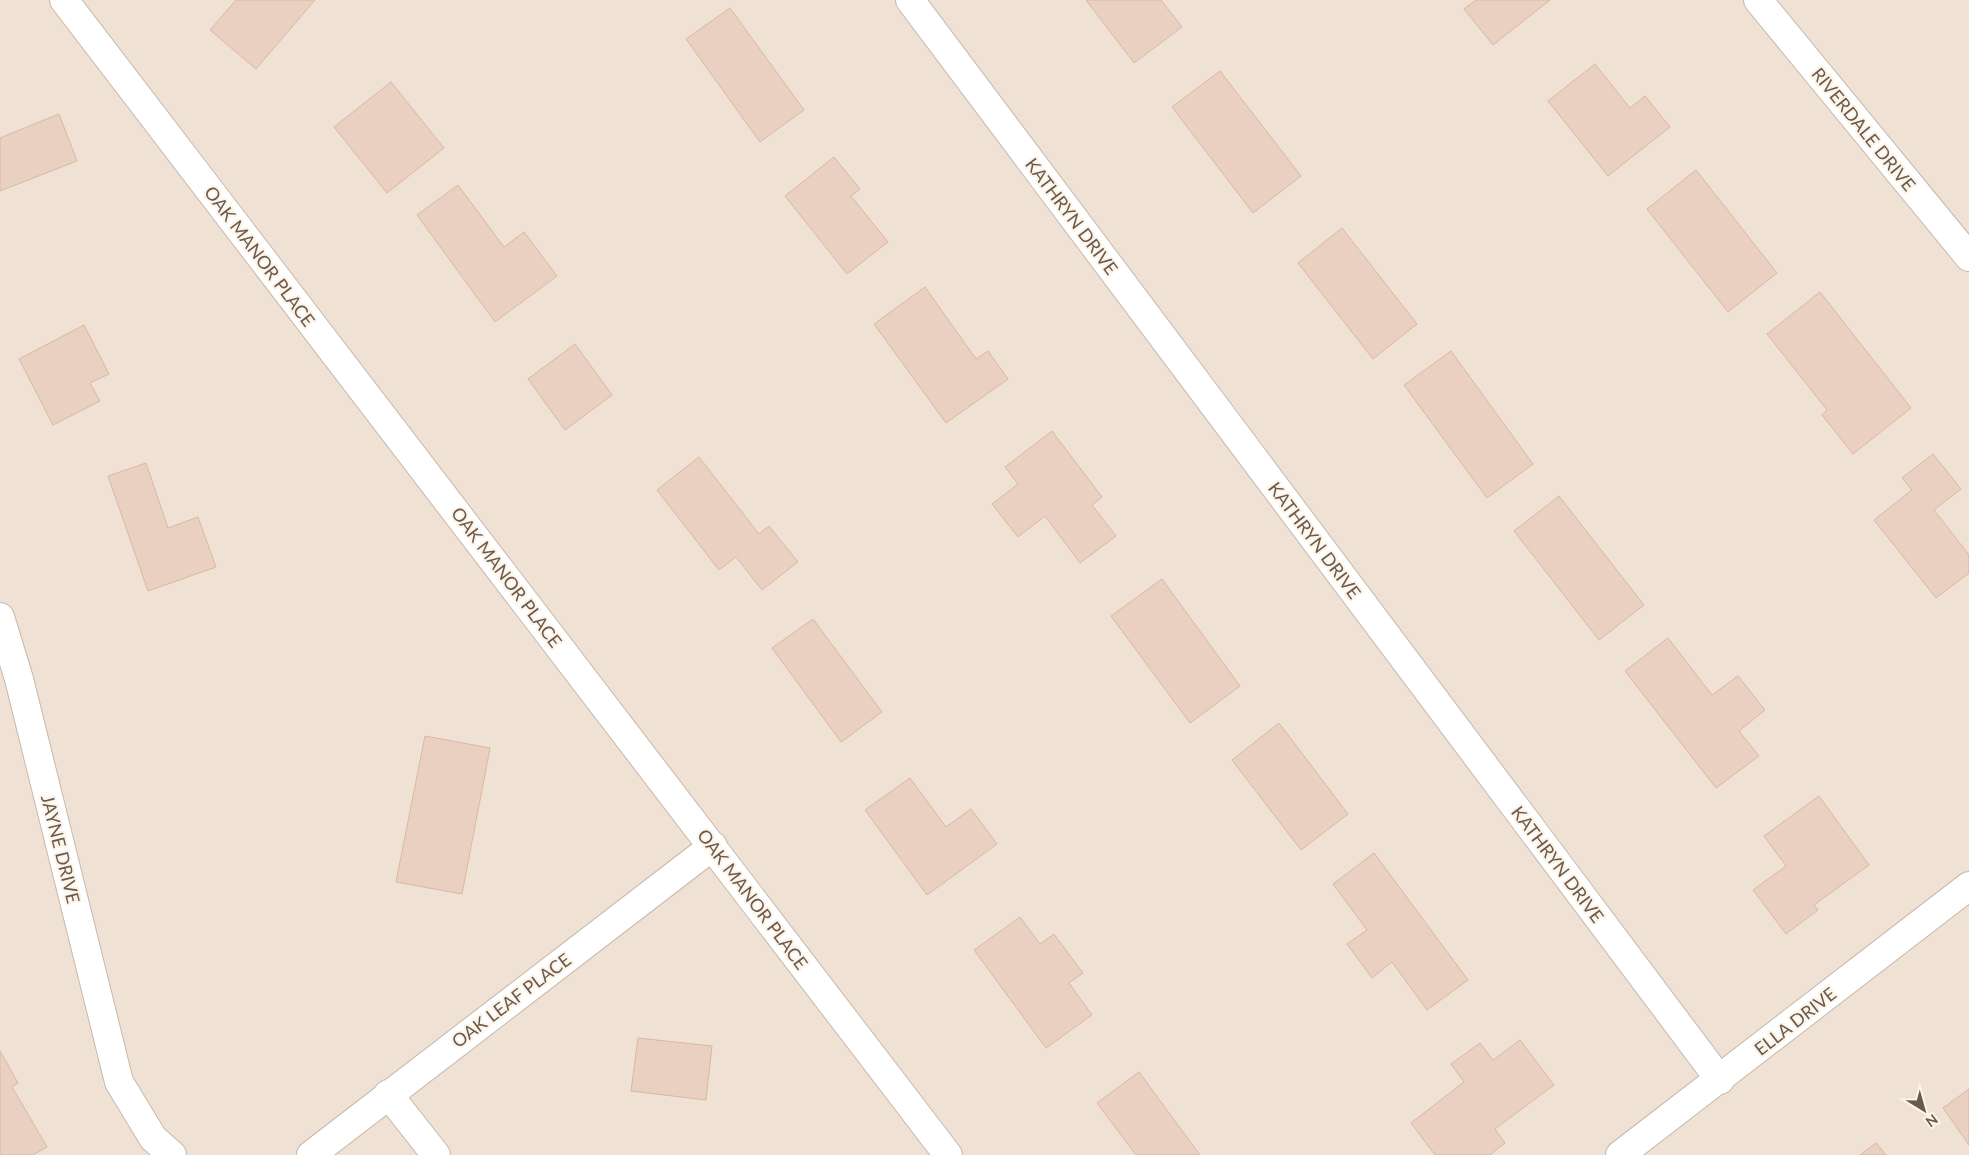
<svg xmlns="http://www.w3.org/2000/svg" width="1969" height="1155" font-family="Lato,sans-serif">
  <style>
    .residential { fill: #efe2d4 }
    .building { fill: #ead0c0; stroke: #dab7a2 }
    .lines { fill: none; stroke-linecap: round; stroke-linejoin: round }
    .street-casing { stroke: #c8b8ac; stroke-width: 30 }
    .street { stroke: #fff; stroke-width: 28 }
    .labels { text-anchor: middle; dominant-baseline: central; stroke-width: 4.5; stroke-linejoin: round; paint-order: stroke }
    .street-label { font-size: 18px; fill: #6d584d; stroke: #fcf5ea }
  </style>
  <rect width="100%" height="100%" fill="#f9f0e4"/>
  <rect class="residential" x="0" y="0" width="1969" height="1155"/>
  <g class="building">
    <polygon points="236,0 315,0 256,69 210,30"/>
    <polygon points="1086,0 1161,0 1182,27 1134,63"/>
    <polygon points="1476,0 1550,0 1493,45 1464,9"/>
    <polygon points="730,8 804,110 760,142 686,39"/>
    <polygon points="1595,64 1630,108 1645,96 1670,127 1608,176 1548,101"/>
    <polygon points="1220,71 1301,176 1253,213 1172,107"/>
    <polygon points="391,82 444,148 387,193 334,127"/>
    <polygon points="59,114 77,161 0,191 0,138"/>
    <polygon points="834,157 860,189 851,196 888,242 847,274 785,196"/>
    <polygon points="1696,170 1777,273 1728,312 1647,209"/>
    <polygon points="458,185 504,247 524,232 557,276 495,322 417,215"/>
    <polygon points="1342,228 1417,324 1373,359 1298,263"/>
    <polygon points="925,287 976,359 988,351 1008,379 946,423 874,324"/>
    <polygon points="1820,292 1911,408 1853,454 1822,415 1827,410 1767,334"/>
    <polygon points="84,325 109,374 90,383 100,401 53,425 19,359"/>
    <polygon points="575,344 612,395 565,430 528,379"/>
    <polygon points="1451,351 1533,464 1487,498 1404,385"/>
    <polygon points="1052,431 1102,497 1092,505 1116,536 1080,563 1045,516 1018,537 992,504 1018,484 1005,467"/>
    <polygon points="1933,454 1961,489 1934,510 1969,555 1969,573 1936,598 1874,520 1912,490 1902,478"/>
    <polygon points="699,457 759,534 769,526 798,562 762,590 736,557 719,570 657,490"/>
    <polygon points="146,463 168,528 198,517 216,567 148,591 108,476"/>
    <polygon points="1559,496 1644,605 1599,640 1514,531"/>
    <polygon points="1162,579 1240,686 1190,723 1111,616"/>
    <polygon points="813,619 882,712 841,742 772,648"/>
    <polygon points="1668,638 1712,695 1738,676 1765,710 1739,731 1759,756 1716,788 1625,671"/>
    <polygon points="1279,723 1348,814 1301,850 1232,760"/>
    <polygon points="425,736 490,748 462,894 396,882"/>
    <polygon points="910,778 946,827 971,809 997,844 927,895 865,810"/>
    <polygon points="1819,796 1869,865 1814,905 1818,910 1786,934 1753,890 1786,866 1764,836"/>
    <polygon points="1374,853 1468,980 1427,1010 1392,962 1372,978 1347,944 1367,930 1333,884"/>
    <polygon points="1020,917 1040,944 1054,934 1083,973 1069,983 1092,1015 1046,1048 974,950"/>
    <polygon points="638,1038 712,1046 706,1100 631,1091"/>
    <polygon points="1520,1040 1554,1085 1495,1129 1505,1143 1490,1155 1435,1155 1411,1123 1464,1082 1451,1064 1480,1043 1493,1060"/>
    <polygon points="0,1051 18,1083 12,1087 47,1147 33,1155 0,1155"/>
    <polygon points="1139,1072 1200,1155 1136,1155 1097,1103"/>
    <polygon points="1969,1089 1969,1145 1943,1108"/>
    <polygon points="1876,1143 1886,1155 1860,1155"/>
  </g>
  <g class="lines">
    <defs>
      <g id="street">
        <polyline points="64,0 948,1155"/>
        <polyline points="910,0 1720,1080"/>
        <polyline points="1758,0 1969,257"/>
        <polyline points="0,617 19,679 119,1082 153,1138 172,1155"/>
        <polyline points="388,1094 436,1155"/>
        <polyline points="311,1155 713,846"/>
        <polyline points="1620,1155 1969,886"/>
      </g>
    </defs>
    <use href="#street" class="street-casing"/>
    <use href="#street" class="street"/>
  </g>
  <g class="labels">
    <g class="street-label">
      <text transform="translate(1864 129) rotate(51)">RIVERDALE DRIVE</text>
      <text transform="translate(1072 216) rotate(53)">KATHRYN DRIVE</text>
      <text transform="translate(260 256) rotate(53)">OAK MANOR PLACE</text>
      <text transform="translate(1315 540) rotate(53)">KATHRYN DRIVE</text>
      <text transform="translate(507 577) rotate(53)">OAK MANOR PLACE</text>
      <text transform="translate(61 849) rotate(76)">JAYNE DRIVE</text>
      <text transform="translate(1558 864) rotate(53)">KATHRYN DRIVE</text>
      <text transform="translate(753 899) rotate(53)">OAK MANOR PLACE</text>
      <text transform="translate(511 1000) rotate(-37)">OAK LEAF PLACE</text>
      <text transform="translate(1795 1021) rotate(-38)">ELLA DRIVE</text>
    </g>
  </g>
  <g transform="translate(1924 1110) rotate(143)" stroke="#fcf5ea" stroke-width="4" paint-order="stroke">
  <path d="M0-4L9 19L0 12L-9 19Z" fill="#6d584d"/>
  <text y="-8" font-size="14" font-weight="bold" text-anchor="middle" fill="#6d584d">N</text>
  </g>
</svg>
